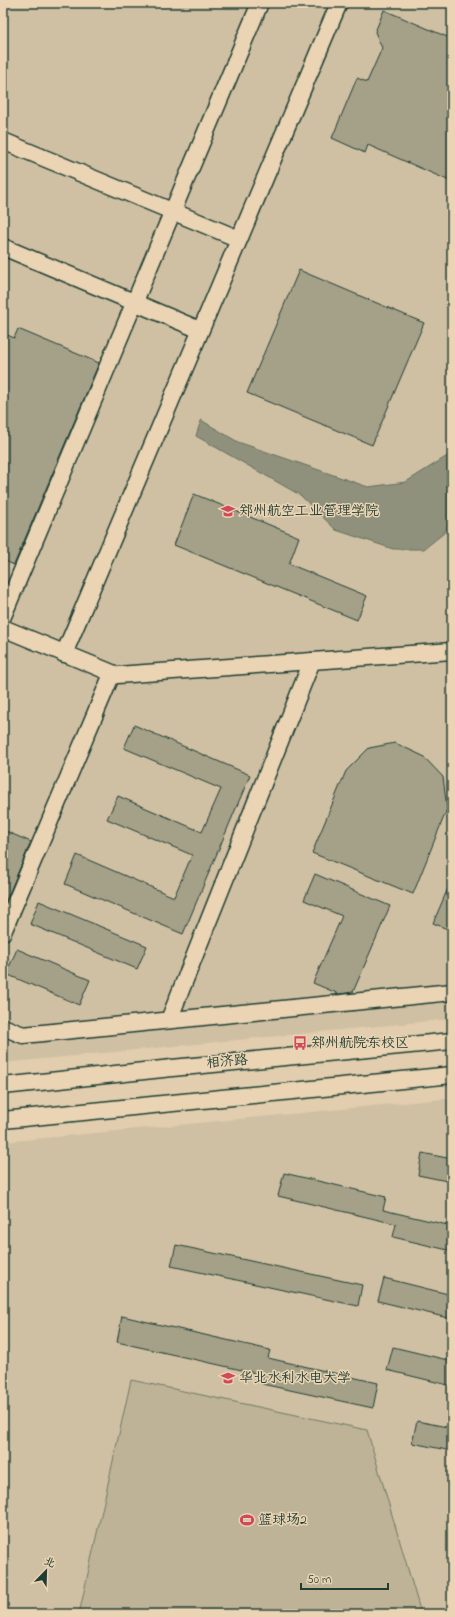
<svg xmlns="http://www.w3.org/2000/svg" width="455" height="1617" font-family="'Indie Flower','LXGW WenKai TC',sans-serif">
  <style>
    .built { fill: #d0c0a3 }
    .green { fill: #beb397; stroke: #6e7866 }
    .water { fill: #8f917b; stroke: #626f5f }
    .building { fill: #a5a189; stroke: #1f3d34 }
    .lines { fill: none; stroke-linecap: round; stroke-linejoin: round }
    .minor-casing { stroke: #1f3d34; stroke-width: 19 }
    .minor { stroke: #ead4b3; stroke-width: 16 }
    .labels { text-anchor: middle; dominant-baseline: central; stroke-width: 3; stroke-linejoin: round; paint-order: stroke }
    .poi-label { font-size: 14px; fill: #1f3d34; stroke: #ead4b3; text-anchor: start }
    .street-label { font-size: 14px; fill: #1f3d34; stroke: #ead4b3 }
  </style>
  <rect width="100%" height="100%" fill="#e2ceae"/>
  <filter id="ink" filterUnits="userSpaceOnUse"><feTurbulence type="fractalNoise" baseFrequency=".025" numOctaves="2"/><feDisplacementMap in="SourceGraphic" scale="8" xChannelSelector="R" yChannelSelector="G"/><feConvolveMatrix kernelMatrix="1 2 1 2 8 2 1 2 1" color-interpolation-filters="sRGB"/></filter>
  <g filter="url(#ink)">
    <g class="built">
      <polygon points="3,3 452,3 452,1019 3,1063"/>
      <polygon points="452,1098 452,1614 3,1614 3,1142"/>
    </g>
    <polygon class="green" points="131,1380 367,1430 420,1610 414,1614 79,1614"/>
    <polygon class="water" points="201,420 238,442 368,487 406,482 452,453 452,519 444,533 424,549 393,549 336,530 300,495 196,436"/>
    <g class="building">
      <polygon points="384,10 452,39 452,182 368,145 365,153 332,138 357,78 367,82 382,48 375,32"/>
      <polygon points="299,270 424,323 372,445 247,393"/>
      <polygon points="18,329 99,363 14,565 3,560 3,333 14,338"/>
      <polygon points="194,494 299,537 289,564 367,596 357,620 174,545"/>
      <polygon points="134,725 250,775 183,934 65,884 77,855 174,897 192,855 107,819 118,796 202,832 221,789 124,748"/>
      <polygon points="395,743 423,756 443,777 447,809 413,894 312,853 346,771 369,748"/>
      <polygon points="3,830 31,842 3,908"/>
      <polygon points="315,874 390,906 353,992 339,994 313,983 342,916 304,900"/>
      <polygon points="452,879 452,931 433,923"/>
      <polygon points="39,901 147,946 137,969 30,924"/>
      <polygon points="17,949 90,980 79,1005 6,974"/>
      <polygon points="422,1153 452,1159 452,1182 418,1175"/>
      <polygon points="284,1173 386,1197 383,1210 452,1226 452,1251 393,1237 396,1224 278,1196"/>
      <polygon points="176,1245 362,1285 358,1306 171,1266"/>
      <polygon points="384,1278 452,1295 452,1319 378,1301"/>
      <polygon points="122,1316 270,1350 268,1358 378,1383 373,1408 262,1384 264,1375 117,1342"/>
      <polygon points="393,1347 452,1361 452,1386 387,1370"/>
      <polygon points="417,1421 452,1428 452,1451 412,1443"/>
    </g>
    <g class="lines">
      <defs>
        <g id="minor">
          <polyline points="3,141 239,239"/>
          <polyline points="3,247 200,330"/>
          <polyline points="3,616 260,3"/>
          <polyline points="3,628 117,675 452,651"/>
          <polyline points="64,654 339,3"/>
          <polyline points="3,932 112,674"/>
          <polyline points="169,1020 312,661"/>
          <polyline points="3,1027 23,1035 452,992"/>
          <polyline points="3,1086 172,1068 452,1041"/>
          <polyline points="3,1120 452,1075"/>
        </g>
      </defs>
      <use href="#minor" class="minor-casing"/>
      <use href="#minor" class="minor"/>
    </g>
  </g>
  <defs>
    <symbol id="university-bare" viewBox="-9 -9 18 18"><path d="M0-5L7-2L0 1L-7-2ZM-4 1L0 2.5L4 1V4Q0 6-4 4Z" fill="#d1495b" stroke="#ead4b3" stroke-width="2.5" paint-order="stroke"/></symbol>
    <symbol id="bus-bare" viewBox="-9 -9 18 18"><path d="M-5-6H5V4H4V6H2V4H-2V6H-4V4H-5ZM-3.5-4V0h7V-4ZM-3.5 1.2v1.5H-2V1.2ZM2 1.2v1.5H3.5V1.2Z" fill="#d1495b" stroke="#ead4b3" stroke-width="2.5" paint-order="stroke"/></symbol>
    <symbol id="stadium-bare" viewBox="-9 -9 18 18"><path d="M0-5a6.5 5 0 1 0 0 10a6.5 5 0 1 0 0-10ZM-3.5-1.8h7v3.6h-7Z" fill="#d1495b" stroke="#ead4b3" stroke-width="2.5" paint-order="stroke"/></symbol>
  </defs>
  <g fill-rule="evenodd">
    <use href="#university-bare" x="218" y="501" width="20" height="20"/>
    <use href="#bus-bare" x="290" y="1033" width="20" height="20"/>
    <use href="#university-bare" x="218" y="1368" width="20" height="20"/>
    <use href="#stadium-bare" x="237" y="1510" width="20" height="20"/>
  </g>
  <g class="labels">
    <g class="poi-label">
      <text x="239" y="511">郑州航空工业管理学院</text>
      <text x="311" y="1043">郑州航院东校区</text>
      <text x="239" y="1378">华北水利水电大学</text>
      <text x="258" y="1520">篮球场2</text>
    </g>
    <g class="street-label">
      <text transform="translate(227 1062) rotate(-5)">相济路</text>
    </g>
  </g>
  <rect width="455" height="1617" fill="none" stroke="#ead4b3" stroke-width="16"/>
  <rect x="8" y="8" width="439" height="1601" fill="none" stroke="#1f3d34" stroke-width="1.5" filter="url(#ink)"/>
  <g transform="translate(46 1571) rotate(23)" stroke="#ead4b3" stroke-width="3" paint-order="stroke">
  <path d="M0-3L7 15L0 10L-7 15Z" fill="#1f3d34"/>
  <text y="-6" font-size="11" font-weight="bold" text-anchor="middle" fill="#1f3d34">北</text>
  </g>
  <path d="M301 1583v6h87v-6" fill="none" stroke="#1f3d34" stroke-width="2"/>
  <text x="307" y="1583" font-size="12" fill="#1f3d34" stroke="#ead4b3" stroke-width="3" paint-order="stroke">50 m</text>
</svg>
